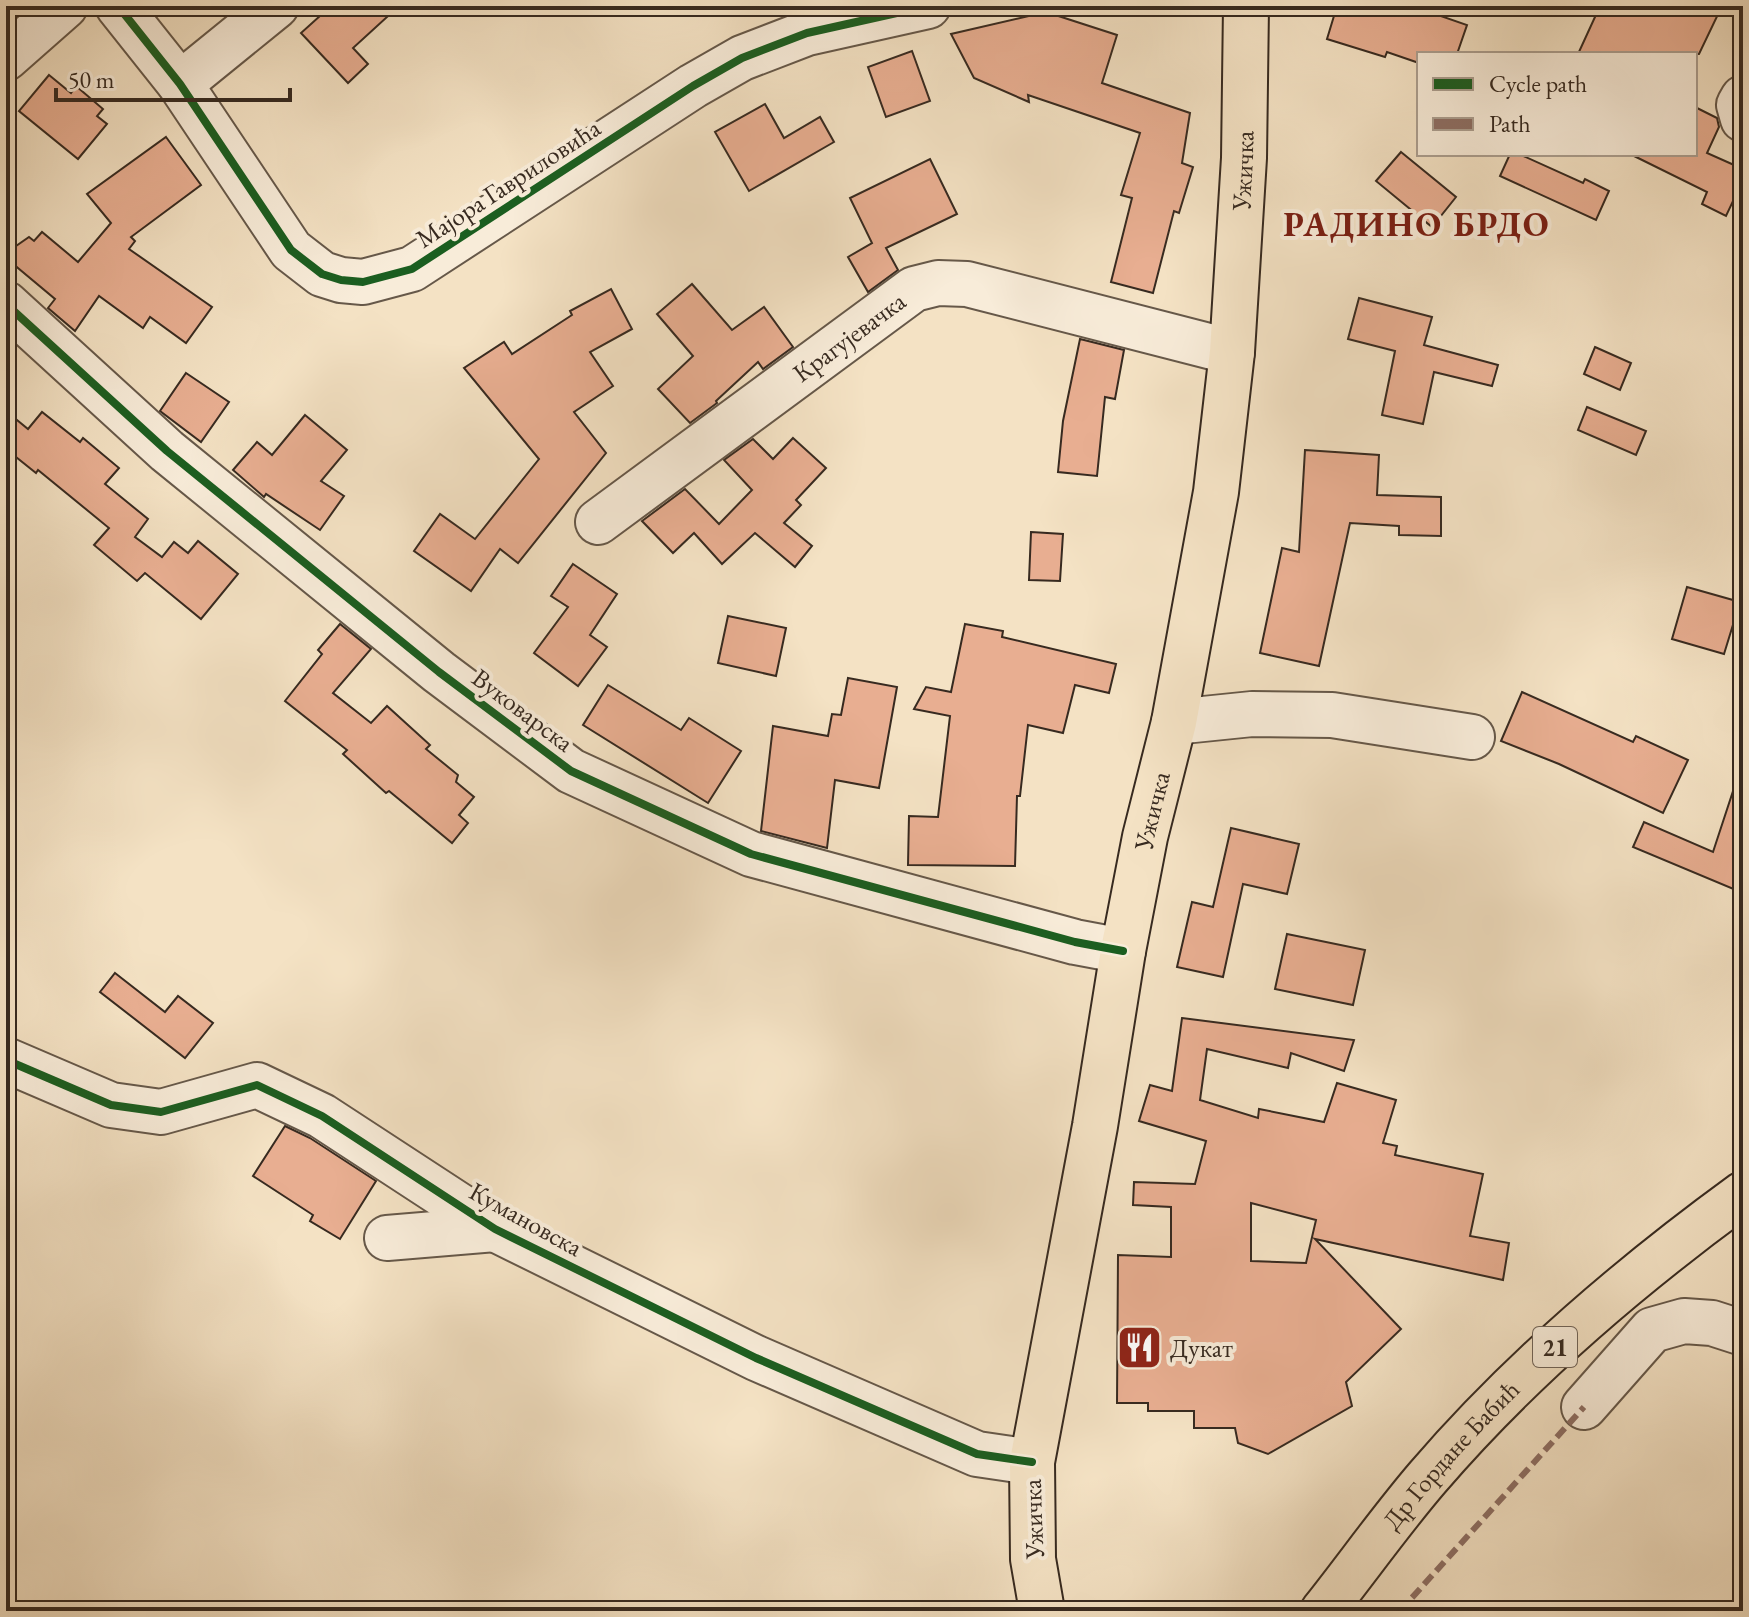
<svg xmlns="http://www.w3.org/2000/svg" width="1749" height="1617" font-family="'EB Garamond',serif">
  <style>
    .building { fill: #e8ae91; stroke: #372a20; stroke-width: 2; fill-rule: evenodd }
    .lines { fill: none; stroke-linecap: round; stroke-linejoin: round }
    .minor-casing { stroke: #665849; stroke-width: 48 }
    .major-casing { stroke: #372a20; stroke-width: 48 }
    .minor { stroke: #f8ecd9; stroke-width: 44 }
    .major { stroke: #f4e2c4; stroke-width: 44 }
    .quiet { stroke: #8d6e63; stroke-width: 6; stroke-dasharray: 12 6; stroke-linecap: butt }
    .cycleway-casing { stroke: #f8ecd9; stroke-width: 13 }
    .cycleway { stroke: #1b5e20; stroke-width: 8 }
    .labels { text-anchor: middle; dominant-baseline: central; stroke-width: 8; stroke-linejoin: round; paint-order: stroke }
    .shield { fill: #f8ecd9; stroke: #716458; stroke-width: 2 }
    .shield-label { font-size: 24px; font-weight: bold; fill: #372a20 }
    .street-label { font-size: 26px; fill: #372a20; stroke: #f8ecd9 }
    .poi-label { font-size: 26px; fill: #372a20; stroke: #f8ecd9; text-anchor: start }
    .district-label { font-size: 34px; font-weight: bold; letter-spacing: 2px; fill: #7a1f14; stroke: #f8ecd9 }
  </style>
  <rect width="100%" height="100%" fill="#f4e2c4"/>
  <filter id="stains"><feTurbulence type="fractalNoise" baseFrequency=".0025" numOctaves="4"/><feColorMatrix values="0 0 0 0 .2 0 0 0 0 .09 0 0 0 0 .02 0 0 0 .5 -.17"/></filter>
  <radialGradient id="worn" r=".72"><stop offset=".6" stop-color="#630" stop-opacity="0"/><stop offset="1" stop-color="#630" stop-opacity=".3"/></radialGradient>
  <g class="building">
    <polygon points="331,6 399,6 353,48 368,64 348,83 301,33"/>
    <polygon points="1337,6 1412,6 1467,25 1457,54 1419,54 1419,63 1387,52 1385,57 1327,39"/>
    <polygon points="1600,6 1722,6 1699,54 1578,54"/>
    <polygon points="1046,12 1117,35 1102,83 1190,113 1182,163 1193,167 1179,213 1174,211 1153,293 1111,282 1132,198 1121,195 1140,133 1028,95 1029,102 974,78 951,34"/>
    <polygon points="912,51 930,101 886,117 868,67"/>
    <polygon points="49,75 71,93 76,86 103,109 97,116 107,124 78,159 19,111"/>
    <polygon points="765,104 784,138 820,117 834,142 749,191 715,132"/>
    <polygon points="1695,107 1717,118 1719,127 1707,153 1743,169 1743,180 1726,216 1702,204 1707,192 1630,154 1695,154"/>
    <polygon points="166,137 201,185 131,237 135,241 129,249 212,307 186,343 150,317 143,328 99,296 75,331 48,308 55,299 6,258 6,253 29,237 34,241 42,232 78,262 111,223 87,194"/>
    <polygon points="1401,152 1456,197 1432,227 1376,181"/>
    <polygon points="1510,154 1519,154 1583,183 1585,179 1609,191 1596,220 1500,176"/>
    <polygon points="930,159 957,214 886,248 898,270 868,292 848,257 872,243 850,198"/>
    <polygon points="692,284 732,330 764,307 793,347 763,369 758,362 716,401 717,403 690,423 658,389 693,356 657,314"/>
    <polygon points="611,289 632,329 590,352 613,386 574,412 606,453 518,563 500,549 471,591 414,551 440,514 475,539 539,459 464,368 504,342 512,354 572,315 570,311"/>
    <polygon points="1359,298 1432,317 1424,345 1498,365 1492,386 1434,372 1423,424 1382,415 1395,351 1348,339"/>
    <polygon points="1080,339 1124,350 1115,399 1105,397 1097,476 1058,472 1063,421"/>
    <polygon points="1595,347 1631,363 1620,390 1584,374"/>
    <polygon points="186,373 229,402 201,442 160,411"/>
    <polygon points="1587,407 1646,431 1636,455 1578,430"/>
    <polygon points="6,411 28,429 42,412 80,442 83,438 119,468 105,484 148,519 135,537 162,557 174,542 188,553 198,541 238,574 201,619 145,573 137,581 94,545 109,528 38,470 36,473 6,449"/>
    <polygon points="305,415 347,450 321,481 344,496 320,530 266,494 264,497 233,470 257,442 272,455"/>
    <polygon points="793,438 826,468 796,500 801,505 784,523 812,546 795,567 755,533 722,564 694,533 673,553 642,521 685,489 719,524 752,490 724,460 753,439 773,459"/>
    <polygon points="1305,450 1379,455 1377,495 1441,497 1441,536 1399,535 1399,526 1350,523 1319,666 1260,653 1282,548 1299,552"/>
    <polygon points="1031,532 1063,534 1060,581 1029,580"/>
    <polygon points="573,564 617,594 590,635 607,647 578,686 534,653 568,607 551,596"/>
    <polygon points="1687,587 1740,602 1724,654 1672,639"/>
    <polygon points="728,616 786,628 776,676 718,663"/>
    <polygon points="340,624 371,649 333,693 371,723 387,706 430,745 426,749 458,775 456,782 474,797 459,815 468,823 452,843 389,791 386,793 343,754 347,750 285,701 322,654 318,650"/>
    <polygon points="965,624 1003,631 1002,637 1116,664 1109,693 1075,685 1063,733 1028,725 1020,796 1017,796 1015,866 908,865 909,816 938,817 950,716 914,709 926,687 951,692"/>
    <polygon points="848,678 897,687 879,788 835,780 827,848 761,831 773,726 828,736 832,714 841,715"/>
    <polygon points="608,685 681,730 689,718 741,751 708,803 583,725"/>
    <polygon points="1522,692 1633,742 1636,736 1688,760 1663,813 1559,764 1501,741"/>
    <polygon points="1738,776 1743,777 1743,893 1633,847 1644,822 1713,852"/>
    <polygon points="1231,828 1299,844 1287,894 1243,884 1223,977 1177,967 1192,902 1213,907"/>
    <polygon points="1287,934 1365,950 1353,1005 1275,989"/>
    <polygon points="115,973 165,1012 178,996 213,1023 185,1058 100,992"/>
    <path d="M1182,1018L1354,1040L1344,1071L1291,1053L1288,1068L1207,1049L1200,1100L1258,1118L1259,1109L1324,1122L1337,1083L1396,1100L1383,1143L1397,1146L1395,1155L1483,1174L1470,1236L1509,1243L1503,1280L1315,1239L1401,1329L1346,1382L1352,1406L1268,1454L1238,1443L1235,1428H1194V1411H1148V1403H1117L1118,1255L1171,1257V1207L1133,1205L1134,1182L1195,1184L1206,1141L1139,1121L1150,1085L1172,1091ZM1251,1203L1316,1220L1306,1263L1251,1261Z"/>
    <polygon points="285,1126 310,1138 376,1181 340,1239 310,1221 313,1215 253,1176"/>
  </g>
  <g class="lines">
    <defs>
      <g id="minor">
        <polyline points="118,6 180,84 291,250 322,274 341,280 363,282 412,269 693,86 742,58 807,33 928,6"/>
        <polyline points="6,58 65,6"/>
        <polyline points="180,84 276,6"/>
        <polyline points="1743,98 1739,105 1743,119"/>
        <polyline points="6,304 167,451 439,672 571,771 751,854 1075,942 1123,951"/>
        <path id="s1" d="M598,522L914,289L938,283L967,284L1232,352"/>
        <polyline points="1174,722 1252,714 1332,715 1472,737"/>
        <polyline points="6,1060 111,1105 161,1112 257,1085 322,1116 495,1229 756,1358 977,1454 1032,1462"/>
        <polyline points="387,1238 495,1229"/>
        <polyline points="1584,1407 1652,1330 1684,1321 1712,1323 1743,1333"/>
      </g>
      <g id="major">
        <path id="s2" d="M1042,1611L1033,1559L1032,1462L1095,1126L1123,951L1145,837L1174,722L1216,492L1232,352L1244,158L1246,6"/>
        <path id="s3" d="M1323,1611C1358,1567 1391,1520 1428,1477C1520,1370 1629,1277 1743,1194"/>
      </g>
    </defs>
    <use href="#minor" class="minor-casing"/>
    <use href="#major" class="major-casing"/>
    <use href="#minor" class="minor"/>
    <use href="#major" class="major"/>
    <polyline class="quiet" points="1400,1611 1584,1407"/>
    <defs>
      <g id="cycleway">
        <polyline points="118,6 180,84 291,250 322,274 341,280 363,282 412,269 693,86 742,58 807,33 928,6"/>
        <polyline points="6,304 167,451 439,672 571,771 751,854 1075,942 1123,951"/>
        <polyline points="6,1060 111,1105 161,1112 257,1085 322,1116 495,1229 756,1358 977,1454 1032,1462"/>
      </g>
    </defs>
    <use href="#cycleway" class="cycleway-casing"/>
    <use href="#cycleway" class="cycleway"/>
  </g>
  <defs>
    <symbol id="restaurant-square" viewBox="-11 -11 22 22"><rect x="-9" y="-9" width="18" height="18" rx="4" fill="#8f2418" stroke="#f8ecd9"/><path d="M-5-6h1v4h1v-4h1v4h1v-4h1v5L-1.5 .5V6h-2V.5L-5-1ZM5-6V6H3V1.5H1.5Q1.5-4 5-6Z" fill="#fff"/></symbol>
  </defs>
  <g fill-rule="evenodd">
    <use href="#restaurant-square" x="1114" y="1322" width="51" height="51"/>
  </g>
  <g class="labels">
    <rect class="shield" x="1533" y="1327" width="44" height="40" rx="6"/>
    <g class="shield-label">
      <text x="1555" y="1347">21</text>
    </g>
    <g class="street-label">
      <text stroke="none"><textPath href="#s2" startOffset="1460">Ужичка</textPath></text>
      <text transform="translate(508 183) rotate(-33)">Мајора Гавриловића</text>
      <text stroke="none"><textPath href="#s1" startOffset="312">Крагујевачка</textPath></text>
      <text transform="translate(523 710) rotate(37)">Вуковарска</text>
      <text stroke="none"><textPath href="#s2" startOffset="812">Ужичка</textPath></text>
      <text transform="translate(526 1219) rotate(29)">Кумановска</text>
      <text stroke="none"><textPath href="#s3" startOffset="202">Др Гордане Бабић</textPath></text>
      <text transform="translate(1033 1519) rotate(-92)">Ужичка</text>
    </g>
    <g class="poi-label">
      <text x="1170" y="1348">Дукат</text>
    </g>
    <g class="district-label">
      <text x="1417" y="224">РАДИНО БРДО</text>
    </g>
  </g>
  <rect width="1749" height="1617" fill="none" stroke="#f4e2c4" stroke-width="32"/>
  <rect x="8" y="8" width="1733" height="1601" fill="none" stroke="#372a20" stroke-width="4"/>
  <rect x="16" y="16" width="1717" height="1585" fill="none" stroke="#372a20" stroke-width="2"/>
  <rect x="1417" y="52" width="280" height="104" fill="#f8ecd9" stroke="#ab9e8f" stroke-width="2"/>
  <rect x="1433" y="78" width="40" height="12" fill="#1b5e20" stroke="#ab9e8f" stroke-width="2"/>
  <text x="1489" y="92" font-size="24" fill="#372a20">Cycle path</text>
  <rect x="1433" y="118" width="40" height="12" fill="#8d6e63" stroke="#ab9e8f" stroke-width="2"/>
  <text x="1489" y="132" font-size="24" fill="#372a20">Path</text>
  <path d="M56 88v12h234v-12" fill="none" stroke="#372a20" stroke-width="4"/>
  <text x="68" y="88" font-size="24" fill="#372a20" stroke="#f8ecd9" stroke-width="6" paint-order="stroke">50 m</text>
  <rect width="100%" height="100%" filter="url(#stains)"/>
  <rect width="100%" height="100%" fill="url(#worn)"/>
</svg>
